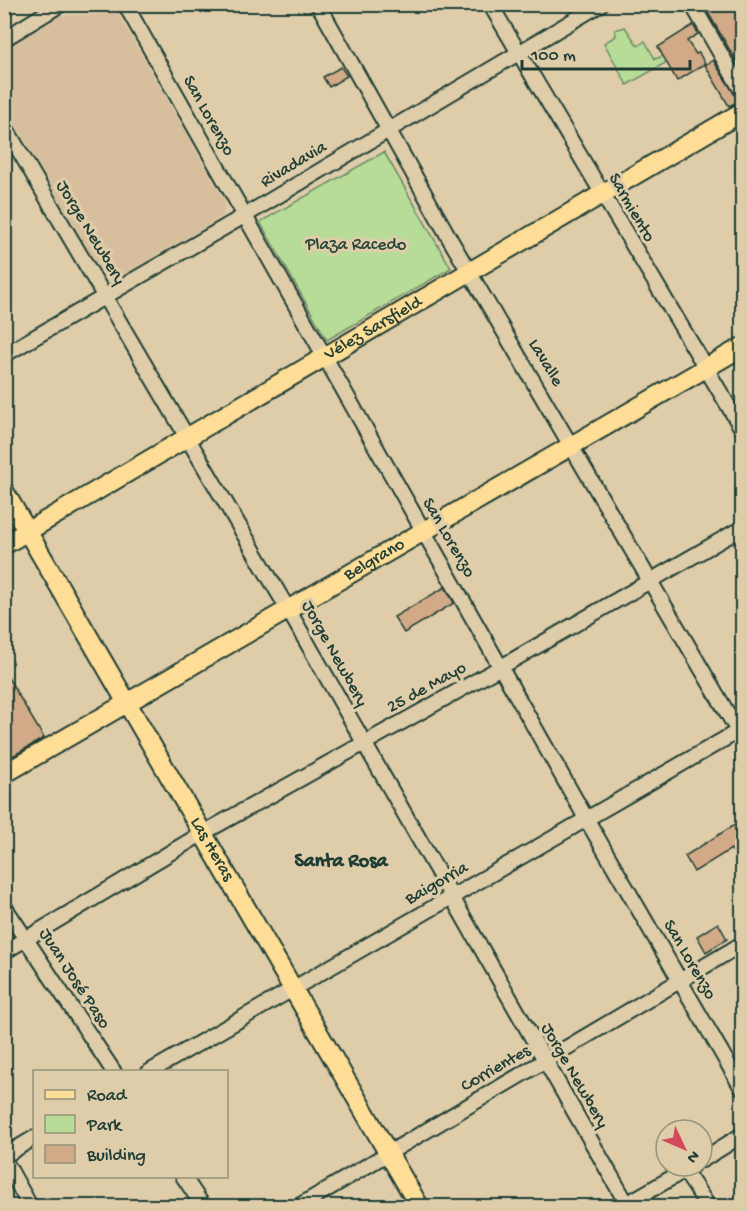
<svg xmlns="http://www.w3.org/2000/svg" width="747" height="1211" font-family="'Gochi Hand',sans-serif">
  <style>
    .built { fill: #d7bf9e }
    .green { fill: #b7dc97; stroke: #6b8c66; stroke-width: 1.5 }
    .building { fill: #d2aa87; stroke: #1f3d34; stroke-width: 1.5 }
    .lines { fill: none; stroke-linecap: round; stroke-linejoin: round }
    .minor-casing { stroke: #1f3d34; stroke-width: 18 }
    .major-casing { stroke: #1f3d34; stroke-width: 22 }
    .minor { stroke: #dfcdaa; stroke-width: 14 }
    .major { stroke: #fedd96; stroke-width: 18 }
    .labels { text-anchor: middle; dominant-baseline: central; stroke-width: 6; stroke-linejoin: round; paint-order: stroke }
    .street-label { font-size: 18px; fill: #1f3d34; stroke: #dfcdaa }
    .park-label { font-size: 18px; fill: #274539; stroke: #dfcdaa }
    .neighbourhood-label { font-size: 20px; font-weight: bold; fill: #1f3d34; stroke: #dfcdaa }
  </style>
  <rect width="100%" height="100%" fill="#dfcdaa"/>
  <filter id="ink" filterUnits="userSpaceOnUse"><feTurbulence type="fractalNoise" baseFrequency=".0167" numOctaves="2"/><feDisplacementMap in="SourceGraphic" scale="12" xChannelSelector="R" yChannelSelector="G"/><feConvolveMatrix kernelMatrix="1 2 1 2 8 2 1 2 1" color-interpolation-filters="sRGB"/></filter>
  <g filter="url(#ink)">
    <polygon class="built" points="118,13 225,201 223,216 118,278 101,272 5,107 4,48 58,16"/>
    <g class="green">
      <polygon points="625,27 638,46 645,41 655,59 663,56 667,62 627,85 604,43 616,36 615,30"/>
      <polygon points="384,152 451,268 327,340 260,222"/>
    </g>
    <g class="building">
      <polygon points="703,4 742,4 742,71 714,23"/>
      <polygon points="693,25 698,34 687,41 696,54 699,53 705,64 677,81 658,47"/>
      <polygon points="713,60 739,101 729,106 705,65"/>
      <polygon points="341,67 347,76 329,87 323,77"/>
      <polygon points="445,587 454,603 404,633 394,617"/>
      <polygon points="4,671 44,738 4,761"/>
      <polygon points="742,820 742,867 731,849 694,872 685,856"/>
      <polygon points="718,923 727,939 706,952 697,936"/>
    </g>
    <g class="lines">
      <defs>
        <g id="minor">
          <polyline points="125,4 587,820 742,1088"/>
          <polyline points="318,4 451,241 742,738"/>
          <polyline points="490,4 742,429"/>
          <polyline points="692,4 742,91"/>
          <polyline points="4,39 61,4"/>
          <polyline points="4,125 289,611 627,1204"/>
          <polyline points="4,355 244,216 601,4"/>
          <polyline points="4,906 114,1072"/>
          <polyline points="4,952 203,833 501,667 742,528"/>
          <polyline points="149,1072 742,729"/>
          <polyline points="4,1156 34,1138"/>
          <polyline points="4,1159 30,1206"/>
          <polyline points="702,1160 742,1135"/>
          <polyline points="684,1170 708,1206"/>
          <polyline points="183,1176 203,1206"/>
          <polyline points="299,1206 742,944"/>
          <polyline points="623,1206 692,1166"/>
        </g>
        <g id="major">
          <path id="s1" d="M4,491L419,1206"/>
          <path id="s2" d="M4,545L742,112"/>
          <path id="s3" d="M4,774L742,347"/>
        </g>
      </defs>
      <use href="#minor" class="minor-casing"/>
      <use href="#major" class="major-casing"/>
      <use href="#minor" class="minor"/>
      <use href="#major" class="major"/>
    </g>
  </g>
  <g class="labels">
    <g class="street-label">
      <text transform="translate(208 116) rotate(61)">San Lorenzo</text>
      <text transform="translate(294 165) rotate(-31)">Rivadavia</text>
      <text transform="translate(631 208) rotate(60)">Sarmiento</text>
      <text transform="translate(90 233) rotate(59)">Jorge Newbery</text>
      <text stroke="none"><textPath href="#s2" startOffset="428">Vélez Sarsfield</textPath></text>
      <text transform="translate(545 363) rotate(59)">Lavalle</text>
      <text transform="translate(448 538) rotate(60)">San Lorenzo</text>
      <text stroke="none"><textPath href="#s3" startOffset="428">Belgrano</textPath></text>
      <text transform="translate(334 654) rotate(61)">Jorge Newbery</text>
      <text transform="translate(427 688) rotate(-29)">25 de Mayo</text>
      <text stroke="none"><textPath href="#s1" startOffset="414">Las Heras</textPath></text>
      <text transform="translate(437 884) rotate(-30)">Baigorria</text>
      <text transform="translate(689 960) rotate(60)">San Lorenzo</text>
      <text transform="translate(74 979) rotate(57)">Juan José Paso</text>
      <text transform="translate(496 1069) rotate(-30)">Corrientes</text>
      <text transform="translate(574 1076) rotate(60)">Jorge Newbery</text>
    </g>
    <g class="park-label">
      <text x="356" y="245">Plaza Racedo</text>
    </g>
    <g class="neighbourhood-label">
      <text x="341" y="862">Santa Rosa</text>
    </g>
  </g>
  <rect width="747" height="1211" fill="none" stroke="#dfcdaa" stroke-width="24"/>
  <rect x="12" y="12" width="723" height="1187" fill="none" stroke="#1f3d34" stroke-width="2" filter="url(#ink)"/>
  <rect x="33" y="1070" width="195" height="108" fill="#dfcdaa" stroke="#92937b" stroke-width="1.5"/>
  <rect x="45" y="1090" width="30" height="9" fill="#fedd96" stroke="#92937b" stroke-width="1.5"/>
  <text x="87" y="1100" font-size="18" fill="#1f3d34">Road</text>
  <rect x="45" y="1115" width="30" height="18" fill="#b7dc97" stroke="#92937b" stroke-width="1.5"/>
  <text x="87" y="1130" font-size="18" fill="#1f3d34">Park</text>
  <rect x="45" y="1145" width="30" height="18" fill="#d2aa87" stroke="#92937b" stroke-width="1.5"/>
  <text x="87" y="1160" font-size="18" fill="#1f3d34">Building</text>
  <g transform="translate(684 1148) rotate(134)"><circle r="28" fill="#dfcdaa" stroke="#92937b" stroke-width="1.5"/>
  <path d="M0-4.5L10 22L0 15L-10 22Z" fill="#d1495b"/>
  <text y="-9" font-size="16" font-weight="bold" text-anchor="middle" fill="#1f3d34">N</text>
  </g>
  <path d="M522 60v9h168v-9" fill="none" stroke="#1f3d34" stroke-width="3"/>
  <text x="531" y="60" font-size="18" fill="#1f3d34" stroke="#dfcdaa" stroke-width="4.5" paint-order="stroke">100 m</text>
</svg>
